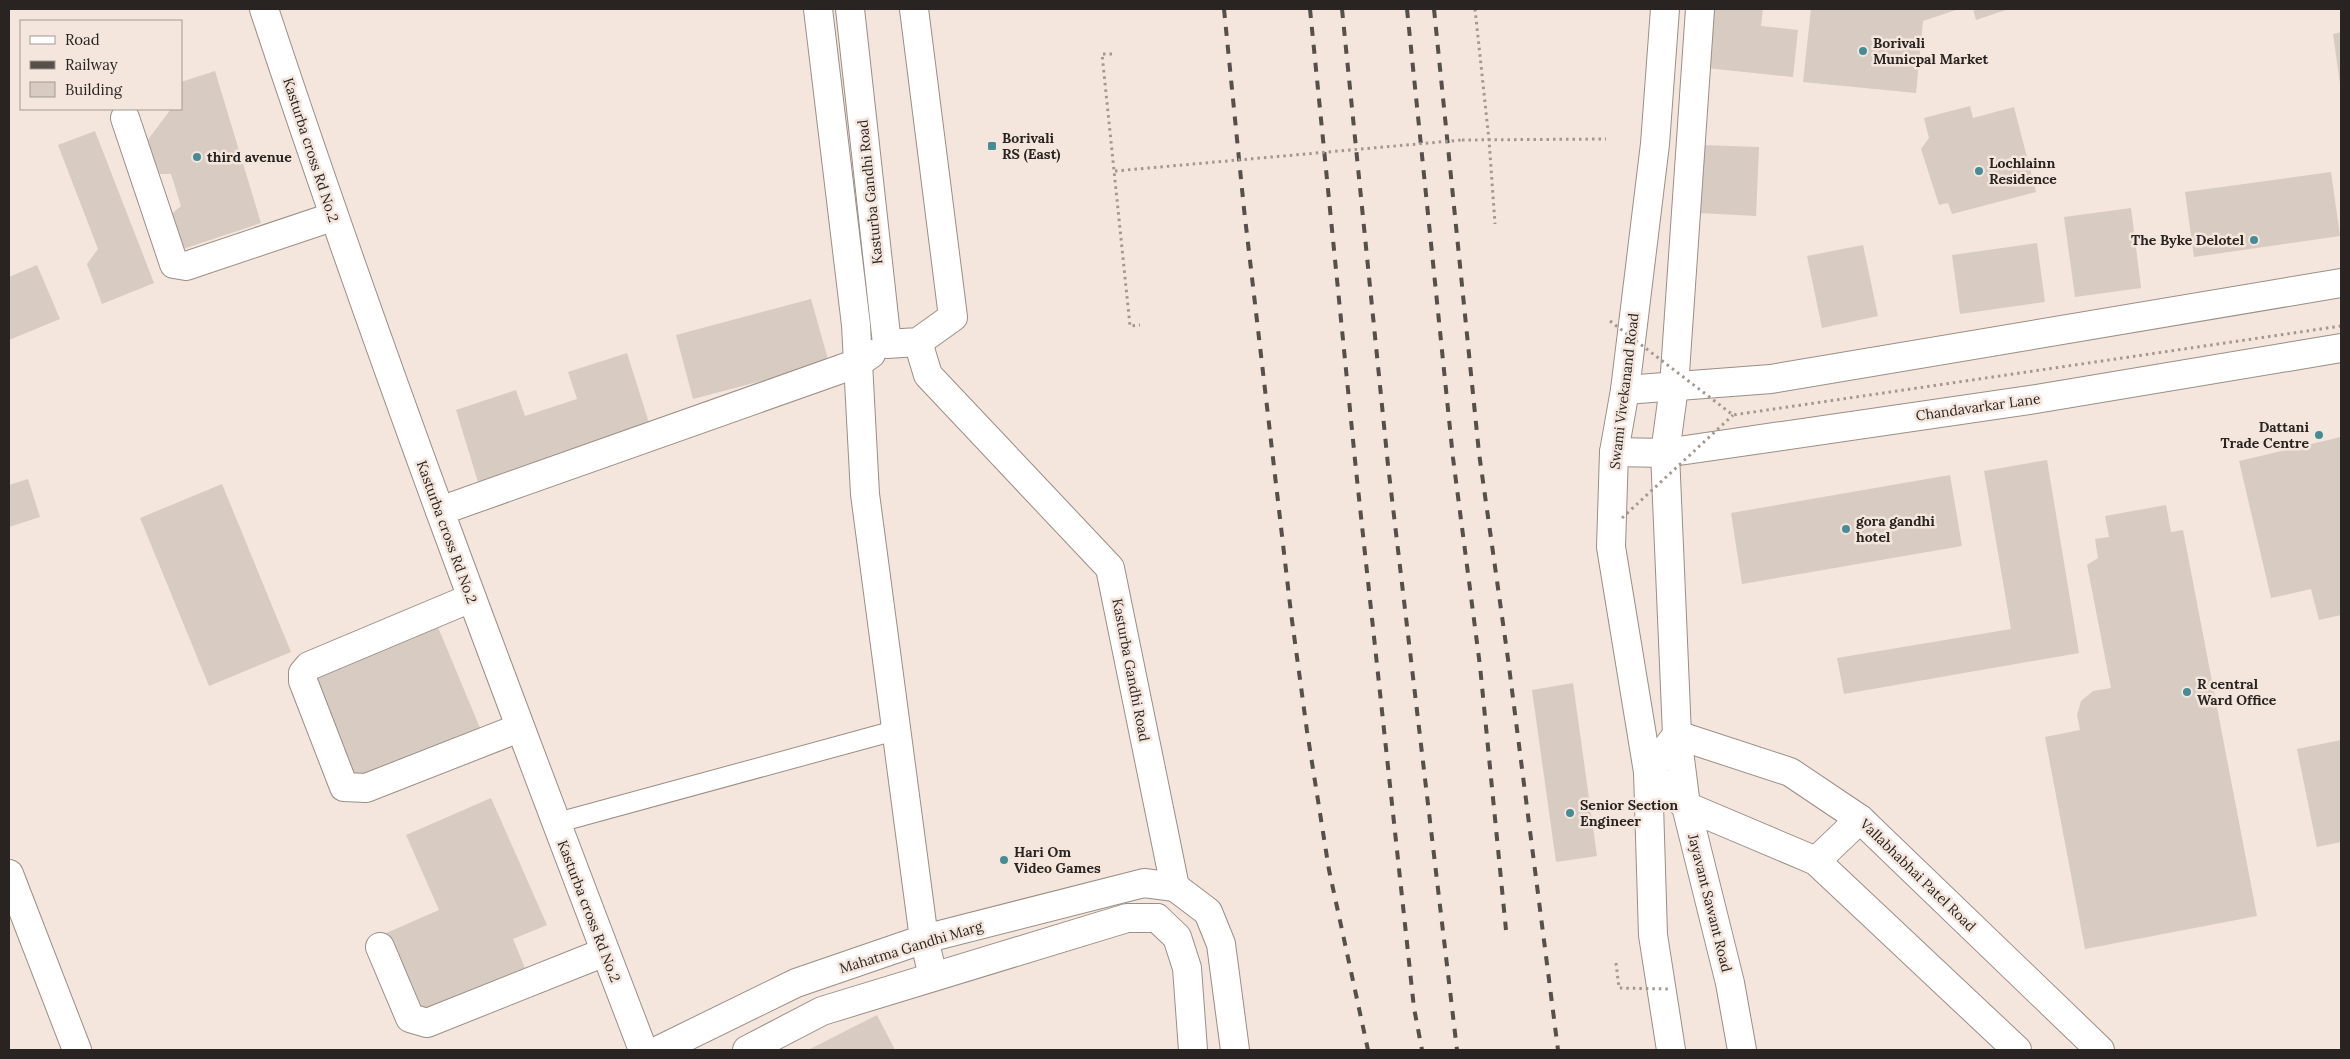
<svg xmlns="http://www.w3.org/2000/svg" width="2350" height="1059" font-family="Lora,serif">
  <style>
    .building { fill: #d8cbc1 }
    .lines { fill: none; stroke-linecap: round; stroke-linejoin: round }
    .service-casing { stroke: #9a8e85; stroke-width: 21 }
    .minor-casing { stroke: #9a8e85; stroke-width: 30 }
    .tertiary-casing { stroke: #9a8e85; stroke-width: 30 }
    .secondary-casing { stroke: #9a8e85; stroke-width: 30 }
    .primary-casing { stroke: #9a8e85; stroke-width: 30 }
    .path { stroke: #a29891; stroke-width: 3; stroke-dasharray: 2.5 4; stroke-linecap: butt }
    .service { stroke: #fff; stroke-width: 19 }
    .minor { stroke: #fff; stroke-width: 28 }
    .tertiary { stroke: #fff; stroke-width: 28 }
    .secondary { stroke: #fff; stroke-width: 28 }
    .primary { stroke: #fff; stroke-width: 28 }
    .rail { stroke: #564f4a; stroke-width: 4; stroke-dasharray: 9 9; stroke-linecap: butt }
    .path-bridge { stroke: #a29891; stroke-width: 3; stroke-dasharray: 2.5 4; stroke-linecap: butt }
    .poi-dot { fill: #468c96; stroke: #f4e6dc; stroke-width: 2 }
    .labels { text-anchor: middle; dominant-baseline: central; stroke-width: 5; stroke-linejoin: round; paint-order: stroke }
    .poi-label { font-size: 14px; font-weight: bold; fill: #292421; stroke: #f4e6dc; text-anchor: start }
    .street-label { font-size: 14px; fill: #292421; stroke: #f4e6dc }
  </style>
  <rect width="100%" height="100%" fill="#f4e6dc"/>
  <g class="building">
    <polygon points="1703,9 1763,9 1761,26 1798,30 1793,77 1697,67"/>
    <polygon points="1811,9 1959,9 1923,21 1916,93 1803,82"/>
    <polygon points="1973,9 2009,9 1976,20"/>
    <polygon points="2341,32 2341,84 2340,84 2333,34"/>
    <polygon points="215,71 261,223 183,249 170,215 181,206 171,174 160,174 147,141 171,109 181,109 181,82"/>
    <polygon points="1970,106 1973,118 2014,107 2036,192 1952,214 1948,203 1939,205 1921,149 1929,138 1924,118"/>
    <polygon points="95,131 154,283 102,304 87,264 98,249 58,145"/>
    <polygon points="1702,145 1759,147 1756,216 1698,213"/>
    <polygon points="2331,172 2340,236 2194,257 2185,192"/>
    <polygon points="2131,208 2141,288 2075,297 2064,217"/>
    <polygon points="2037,243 2045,302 1960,314 1952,255"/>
    <polygon points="1863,245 1878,316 1822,328 1807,256"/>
    <polygon points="37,265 60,319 9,340 9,277"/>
    <polygon points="811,299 829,363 693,399 676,335"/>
    <polygon points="627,353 650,426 478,482 456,410 516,390 525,416 577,399 568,372"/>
    <polygon points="2341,437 2341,615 2319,620 2311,589 2271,598 2239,461"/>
    <polygon points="2047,460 2079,653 1844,694 1837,658 2011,629 1984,471"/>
    <polygon points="1950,475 1962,546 1742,584 1731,513"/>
    <polygon points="28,479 40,517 9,527 9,485"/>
    <polygon points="222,484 291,652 209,686 140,518"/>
    <polygon points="2166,505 2171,532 2183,530 2257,916 2085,949 2045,737 2080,730 2077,715 2081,701 2093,691 2111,688 2087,565 2098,558 2095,539 2109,537 2105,516"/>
    <polygon points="435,620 480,728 349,781 305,673"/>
    <polygon points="1573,683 1597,856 1556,862 1532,690"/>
    <polygon points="2341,740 2341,842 2317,847 2297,749"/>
    <polygon points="491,798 547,925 513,939 525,968 413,1017 377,937 439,910 406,835"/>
    <polygon points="877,1015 895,1050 808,1050"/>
  </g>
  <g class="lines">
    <defs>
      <polyline id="service" points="556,823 897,730"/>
      <g id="minor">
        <path d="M264,9C380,360 511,705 643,1050"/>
        <polyline points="818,9 856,325 865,494 924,939 933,976"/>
        <polyline points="125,118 174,264 186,266 332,217"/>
        <polyline points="440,511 858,363 871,354"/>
        <polyline points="471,598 309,666 303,673 303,681 344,787 366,788 519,728"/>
        <polyline points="9,874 77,1050"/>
        <polyline points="380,947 410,1018 427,1023 605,952"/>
      </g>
      <g id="tertiary">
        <polyline points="1625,390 1771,379 2341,283"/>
        <polyline points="1614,452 1665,453 2036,399 2341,348"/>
        <polyline points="1648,772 1653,935 1671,1050"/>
        <polyline points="1686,806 1730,983 1742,1050"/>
      </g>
      <g id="secondary">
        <polyline points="850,9 887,344 918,342 953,317 914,9"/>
        <polyline points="918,342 928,375 1110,568 1175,887 1208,912 1221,944 1235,1050"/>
        <polyline points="1677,735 1790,772 1860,819 2100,1050"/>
        <polyline points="1677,735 1648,772 1686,806 1816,861 2017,1050"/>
        <polyline points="1677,735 1686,806"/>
        <polyline points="1816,861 1860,819"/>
        <polyline points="1157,918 1177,937 1187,968 1193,1050"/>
        <polyline points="659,1050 796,983 924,939 1144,883 1175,887"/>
        <polyline points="747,1050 822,1011 1127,918 1157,918"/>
      </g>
      <g id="primary">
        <polyline points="1677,735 1665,453 1674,387 1700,9"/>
        <polyline points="1648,772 1611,547 1614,452 1625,390 1655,144 1665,9"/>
      </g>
    </defs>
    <use href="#service" class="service-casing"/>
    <use href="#minor" class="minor-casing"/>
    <use href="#tertiary" class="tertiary-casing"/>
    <use href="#secondary" class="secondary-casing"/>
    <use href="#primary" class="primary-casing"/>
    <g class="path">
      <polyline points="1475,9 1489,140 1495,224"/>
      <polyline points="1112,54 1102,54 1130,326 1140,325"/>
      <polyline points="1462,140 1606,139"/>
    </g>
    <use href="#service" class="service"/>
    <use href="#minor" class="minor"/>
    <use href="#tertiary" class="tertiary"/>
    <use href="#secondary" class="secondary"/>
    <use href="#primary" class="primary"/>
    <g class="rail">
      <polyline points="1224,9 1244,209 1291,613 1307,731 1329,870 1368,1050"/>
      <polyline points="1310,9 1356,470 1414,1008 1422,1050"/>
      <polyline points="1342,9 1388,465 1457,1050"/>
      <polyline points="1407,9 1453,458 1480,666 1506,930"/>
      <polyline points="1434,9 1479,453 1508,659 1558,1050"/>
    </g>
    <g class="path-bridge">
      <polyline points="1115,171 1462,140"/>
      <polyline points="1610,321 1733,415 2341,326"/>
      <polyline points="1622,518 1733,415"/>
      <polyline points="1616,963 1619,988 1671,989"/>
    </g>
  </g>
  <g class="poi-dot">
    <circle cx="1863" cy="51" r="5"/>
    <rect x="987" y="141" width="10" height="10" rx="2.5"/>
    <circle cx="197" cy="157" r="5"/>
    <circle cx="1979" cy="171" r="5"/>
    <circle cx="2254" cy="240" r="5"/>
    <circle cx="2319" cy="435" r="5"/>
    <circle cx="1846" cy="529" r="5"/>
    <circle cx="2187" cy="692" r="5"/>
    <circle cx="1570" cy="813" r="5"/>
    <circle cx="1004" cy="860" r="5"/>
  </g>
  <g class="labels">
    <g class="poi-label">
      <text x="1873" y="43">Borivali<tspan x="1873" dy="16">Municpal Market</tspan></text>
      <text x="1002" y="138">Borivali<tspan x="1002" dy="16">RS (East)</tspan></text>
      <text x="207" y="157">third avenue</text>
      <text x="1989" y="163">Lochlainn<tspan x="1989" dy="16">Residence</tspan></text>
      <text x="2244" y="240" text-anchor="end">The Byke Delotel</text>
      <text x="2309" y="427" text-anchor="end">Dattani<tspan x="2309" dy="16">Trade Centre</tspan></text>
      <text x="1856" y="521">gora gandhi<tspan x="1856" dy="16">hotel</tspan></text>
      <text x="2197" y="684">R central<tspan x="2197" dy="16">Ward Office</tspan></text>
      <text x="1580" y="805">Senior Section<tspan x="1580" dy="16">Engineer</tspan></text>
      <text x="1014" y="852">Hari Om<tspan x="1014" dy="16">Video Games</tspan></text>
    </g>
    <g class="street-label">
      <text transform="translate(311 150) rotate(72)">Kasturba cross Rd No.2</text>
      <text transform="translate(870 192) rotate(-96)">Kasturba Gandhi Road</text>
      <text transform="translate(1624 391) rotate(-83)">Swami Vivekanand Road</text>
      <text transform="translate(1978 407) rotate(-8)">Chandavarkar Lane</text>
      <text transform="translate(447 532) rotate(70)">Kasturba cross Rd No.2</text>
      <text transform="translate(1131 670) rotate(79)">Kasturba Gandhi Road</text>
      <text transform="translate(1918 875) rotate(44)">Vallabhabhai Patel Road</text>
      <text transform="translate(1710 903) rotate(76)">Jayavant Sawant Road</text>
      <text transform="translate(589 911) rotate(69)">Kasturba cross Rd No.2</text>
      <text transform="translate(911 947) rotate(-17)">Mahatma Gandhi Marg</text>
    </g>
  </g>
  <rect width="2350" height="1059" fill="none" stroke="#292421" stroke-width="20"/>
  <rect x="20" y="20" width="162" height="90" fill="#f4e6dc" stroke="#a39891"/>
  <rect x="30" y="36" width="25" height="8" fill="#ffffff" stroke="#a39891"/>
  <text x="65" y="45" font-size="15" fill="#292421">Road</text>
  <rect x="30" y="61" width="25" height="8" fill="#564f4a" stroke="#a39891"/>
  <text x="65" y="70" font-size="15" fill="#292421">Railway</text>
  <rect x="30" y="82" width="25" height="15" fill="#d8cbc1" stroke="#a39891"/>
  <text x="65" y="95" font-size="15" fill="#292421">Building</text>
</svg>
